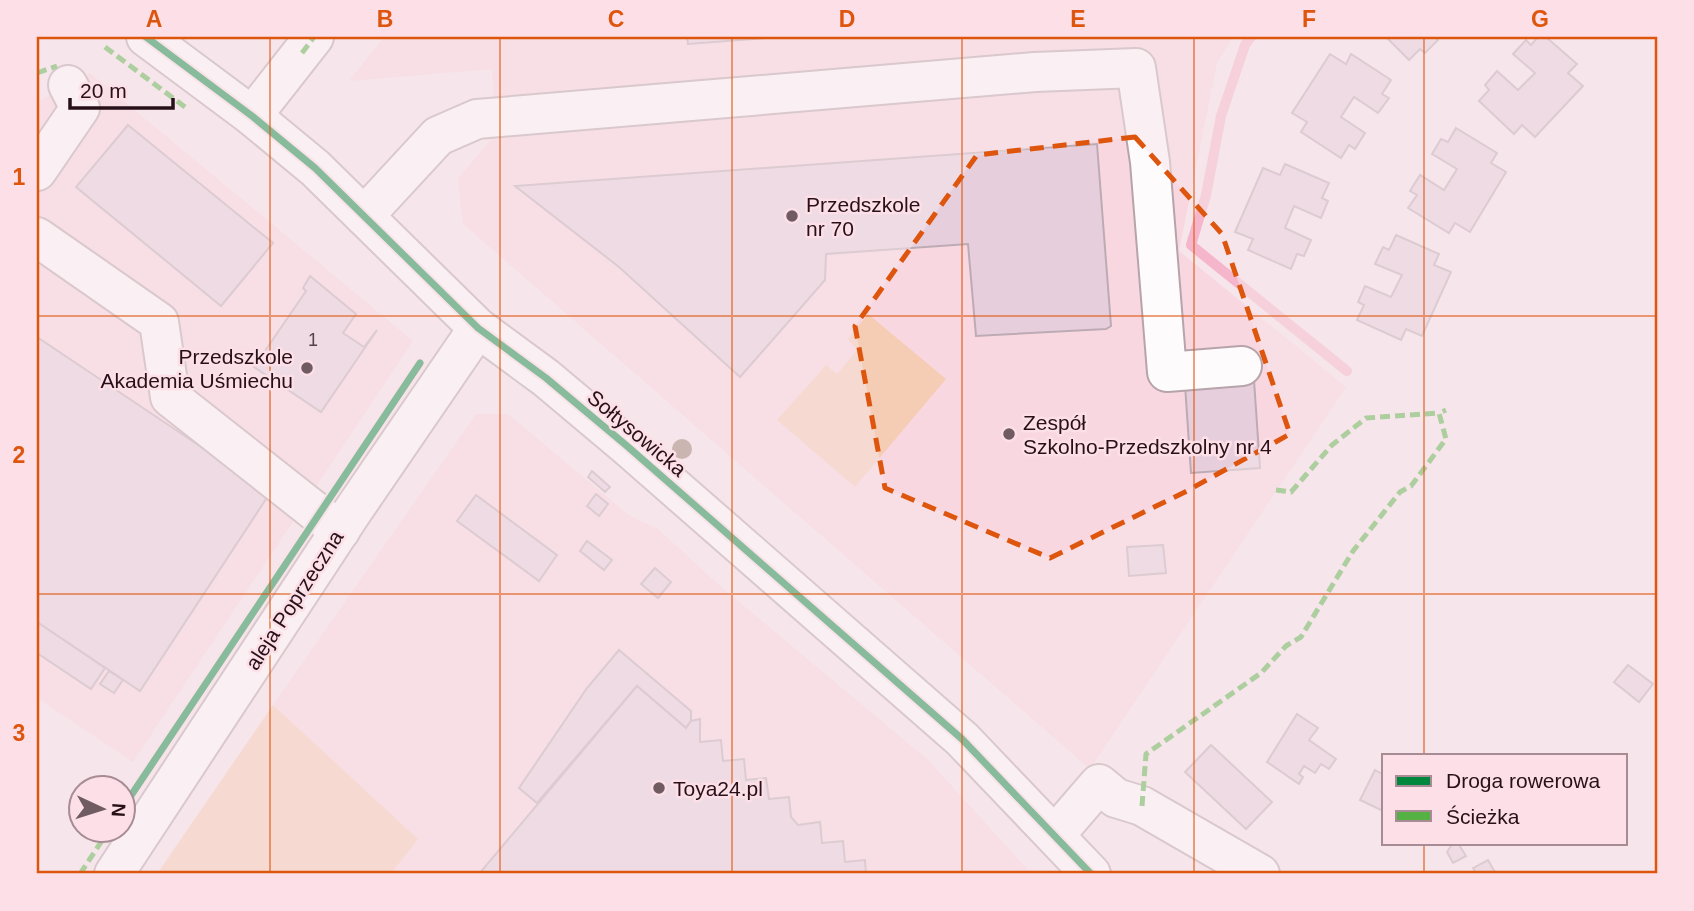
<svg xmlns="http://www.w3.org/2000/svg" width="1694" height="911" font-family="Arial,sans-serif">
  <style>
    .built { fill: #f9d7e1 }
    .green { fill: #f5ccb4 }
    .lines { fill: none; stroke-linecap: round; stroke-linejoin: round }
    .stream { stroke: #f5b5ca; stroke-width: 10 }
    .building { fill: #e7cedd; stroke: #bdabb4; stroke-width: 2 }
    .minor-casing { stroke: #b7a4aa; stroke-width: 42 }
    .minor { stroke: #fefbfc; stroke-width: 38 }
    .quiet { stroke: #56b145; stroke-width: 5; stroke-dasharray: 10 5; stroke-linecap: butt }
    .cycleway-casing { stroke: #fcdfe7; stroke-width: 11 }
    .cycleway { stroke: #00873e; stroke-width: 7 }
    .tree { fill: #947a6c }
    .marked { fill: none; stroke: #de550d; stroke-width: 5; stroke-dasharray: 14 9; stroke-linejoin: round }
    .grid { fill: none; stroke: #de550d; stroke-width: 2; stroke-opacity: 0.55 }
    .poi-dot { fill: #705b62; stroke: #fcdfe7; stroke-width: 2.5 }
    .labels { text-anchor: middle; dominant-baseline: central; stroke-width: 5; stroke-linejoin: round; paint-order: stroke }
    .number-label { font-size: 18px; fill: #58404a }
    .poi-label { font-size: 21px; fill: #281019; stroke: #fcdfe7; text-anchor: start }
    .street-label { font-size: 21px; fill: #281019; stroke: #fcdfe7 }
    .neatline { fill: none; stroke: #de550d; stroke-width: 2.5 }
    .grid-label { font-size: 23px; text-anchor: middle; font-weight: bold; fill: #de550d }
  </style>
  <rect width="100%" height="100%" fill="#f6e5ea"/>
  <g class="built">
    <polygon points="384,37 1233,37 1217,63 1179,251 1346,387 1090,769 463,224 458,178 497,133 492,69 349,81"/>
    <polygon points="90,73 413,341 133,762 37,698 37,102"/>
    <polygon points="476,414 508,414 630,516 658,529 718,584 928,760 1032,874 391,874 418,839 273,705"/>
  </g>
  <g class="green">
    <polygon points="868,314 946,379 855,487 777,420 826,365 837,374 857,350 848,339"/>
    <polygon points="273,705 418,839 391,874 157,874"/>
  </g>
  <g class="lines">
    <polyline class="stream" points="1251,37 1245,45 1221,116 1206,195 1191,245 1347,371"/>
  </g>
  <g class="building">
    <polygon points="687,37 779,37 688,44"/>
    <polygon points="1386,37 1435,37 1438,40 1425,53 1420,49 1409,60"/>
    <polygon points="1538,37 1546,37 1577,64 1568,73 1583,86 1535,137 1522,125 1514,134 1479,101 1489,90 1485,85 1497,71 1518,90 1535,73 1513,54 1526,40 1531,45"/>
    <polygon points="1330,54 1346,64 1351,54 1391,80 1382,94 1389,98 1378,113 1354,97 1341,117 1365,133 1355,149 1349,145 1341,158 1301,132 1307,122 1292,113"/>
    <polygon points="128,125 273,243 221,306 76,187"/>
    <polygon points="1456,128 1497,153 1491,163 1506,172 1470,232 1455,223 1449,233 1408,208 1417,195 1410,191 1420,175 1444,190 1457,169 1432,154 1441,139 1448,142"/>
    <polygon points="1097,144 1111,326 1106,329 976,336 968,244 826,254 825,280 740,377 619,267 515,186"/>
    <polygon points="1285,164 1329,183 1322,198 1328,201 1321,218 1294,206 1285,228 1311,240 1304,256 1297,254 1291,269 1248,250 1253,239 1235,232 1263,168 1280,175"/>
    <polygon points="1396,235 1439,254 1434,265 1451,272 1422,336 1406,329 1401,340 1357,320 1364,305 1358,302 1365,286 1391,297 1402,275 1375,264 1383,247 1389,250"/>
    <polygon points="310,276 356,314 343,333 364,347 377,330 321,412 254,367 306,291 303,288"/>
    <polygon points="37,337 270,493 140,691 37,622"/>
    <polygon points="1254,380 1260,468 1191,473 1185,385"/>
    <polygon points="592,471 610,487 605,492 588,477"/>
    <polygon points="596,494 608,504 599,516 587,506"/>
    <polygon points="476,495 557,555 539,581 457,521"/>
    <polygon points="587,541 612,560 604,570 580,551"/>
    <polygon points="1163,545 1166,573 1129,576 1127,547"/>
    <polygon points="655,568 671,582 658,598 641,584"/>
    <polygon points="37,622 105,668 91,689 37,653"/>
    <polygon points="619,650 691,711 691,721 686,728 637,686 537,803 519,788 587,688"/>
    <polygon points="1628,665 1653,684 1639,702 1614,682"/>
    <polygon points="109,671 123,680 114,693 100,684"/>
    <polygon points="637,686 686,728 691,721 700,719 700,742 721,740 723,761 744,759 746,780 766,778 769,799 789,797 791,817 798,825 820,822 822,843 843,841 845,862 865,860 866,874 479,874"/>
    <polygon points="1297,714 1318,728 1309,740 1336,759 1329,769 1321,764 1315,773 1304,766 1299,774 1303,777 1299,784 1267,762"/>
    <polygon points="1211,745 1272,802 1246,829 1185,772"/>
    <polygon points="1375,770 1384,775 1383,811 1360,800"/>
    <polygon points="1453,843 1458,843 1466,856 1453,863 1447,852"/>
    <polygon points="1488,860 1496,874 1477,874 1473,868"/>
  </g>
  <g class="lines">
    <defs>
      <g id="minor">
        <polyline points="146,37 252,116 315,168 478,328 546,378 627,446 962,739 1091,874"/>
        <polyline points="252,116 314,37"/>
        <polyline points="37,171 80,108 68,85"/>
        <polyline points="364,216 438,136 477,119 1035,72 1136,68 1150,162 1167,372 1242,366"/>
        <polyline points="37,237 159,322 170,397 340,531"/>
        <polyline points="1055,835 1099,784 1116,798 1142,806 1260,874"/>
        <polyline points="114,874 352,512 478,328"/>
      </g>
    </defs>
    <use href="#minor" class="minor-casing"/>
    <use href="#minor" class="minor"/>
    <g class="quiet">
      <polyline points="105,47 185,107"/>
      <polyline points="302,53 314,37"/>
      <polyline points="37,73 57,66"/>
      <polyline points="1276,490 1291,492 1332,445 1366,418 1439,413"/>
      <polyline points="1142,806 1146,754 1261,673 1286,646 1301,637 1353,551 1400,492 1411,486 1446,439 1439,413 1446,410"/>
      <polyline points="80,874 109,830"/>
    </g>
    <defs>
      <g id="cycleway">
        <polyline points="146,37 252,116 315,168 478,328 546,378 627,446 962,739 1091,874"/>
        <polyline points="122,809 420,363"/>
      </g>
    </defs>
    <use href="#cycleway" class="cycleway-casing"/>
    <use href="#cycleway" class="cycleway"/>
  </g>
  <circle class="tree" cx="682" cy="449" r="10"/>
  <path d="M0 0H1694V911H0ZM1135,137L1222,234L1290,434L1185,492L1050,558L885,488L855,326L977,155Z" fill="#f6e5ea" fill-opacity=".55" fill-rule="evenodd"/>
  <path class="marked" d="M1135,137L1222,234L1290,434L1185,492L1050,558L885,488L855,326L977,155Z"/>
  <path class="grid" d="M270,37V874M500,37V874M732,37V874M962,37V874M1194,37V874M1424,37V755M37,316H1657M37,594H1657M1424,843V874"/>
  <g class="poi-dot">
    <circle cx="792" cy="216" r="7"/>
    <circle cx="307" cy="368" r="7"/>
    <circle cx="1009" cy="434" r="7"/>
    <circle cx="659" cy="788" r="7"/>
  </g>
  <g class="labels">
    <g class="number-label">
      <text x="313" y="340">1</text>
    </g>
    <g class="poi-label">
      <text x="806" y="204">Przedszkole<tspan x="806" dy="24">nr 70</tspan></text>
      <text x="293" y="356" text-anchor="end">Przedszkole<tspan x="293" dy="24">Akademia Uśmiechu</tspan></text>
      <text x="1023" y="422">Zespół<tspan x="1023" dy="24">Szkolno-Przedszkolny nr 4</tspan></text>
      <text x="673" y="788">Toya24.pl</text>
    </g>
    <g class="street-label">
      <text transform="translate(637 433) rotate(40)">Sołtysowicka</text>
      <text transform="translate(294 600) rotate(-57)">aleja Poprzeczna</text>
    </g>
  </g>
  <rect width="1694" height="911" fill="none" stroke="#fcdfe7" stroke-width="77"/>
  <rect x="1382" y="754" width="245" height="91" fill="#fcdfe7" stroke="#a78c95" stroke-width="2"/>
  <rect x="1396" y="776" width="35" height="10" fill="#00873e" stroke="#a78c95" stroke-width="2"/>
  <text x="1446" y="788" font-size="21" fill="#281019">Droga rowerowa</text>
  <rect x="1396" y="811" width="35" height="10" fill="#56b145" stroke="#a78c95" stroke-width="2"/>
  <text x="1446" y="824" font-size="21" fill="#281019">Ścieżka</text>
  <g transform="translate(102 809) rotate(94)"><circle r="33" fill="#fcdfe7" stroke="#a78c95" stroke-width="2"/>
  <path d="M0-5L12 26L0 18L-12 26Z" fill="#705b62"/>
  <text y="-10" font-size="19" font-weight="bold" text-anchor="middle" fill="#281019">N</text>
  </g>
  <path d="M70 98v10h103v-10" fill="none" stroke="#281019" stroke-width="3.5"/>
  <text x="80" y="98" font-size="21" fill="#281019" stroke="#fcdfe7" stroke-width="5" paint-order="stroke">20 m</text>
  <rect x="38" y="38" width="1618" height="834" class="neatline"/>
  <g class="grid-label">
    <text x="154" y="27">A</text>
    <text x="385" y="27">B</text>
    <text x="616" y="27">C</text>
    <text x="847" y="27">D</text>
    <text x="1078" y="27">E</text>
    <text x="1309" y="27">F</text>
    <text x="1540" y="27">G</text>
    <text x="19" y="185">1</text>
    <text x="19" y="463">2</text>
    <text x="19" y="741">3</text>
  </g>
</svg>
